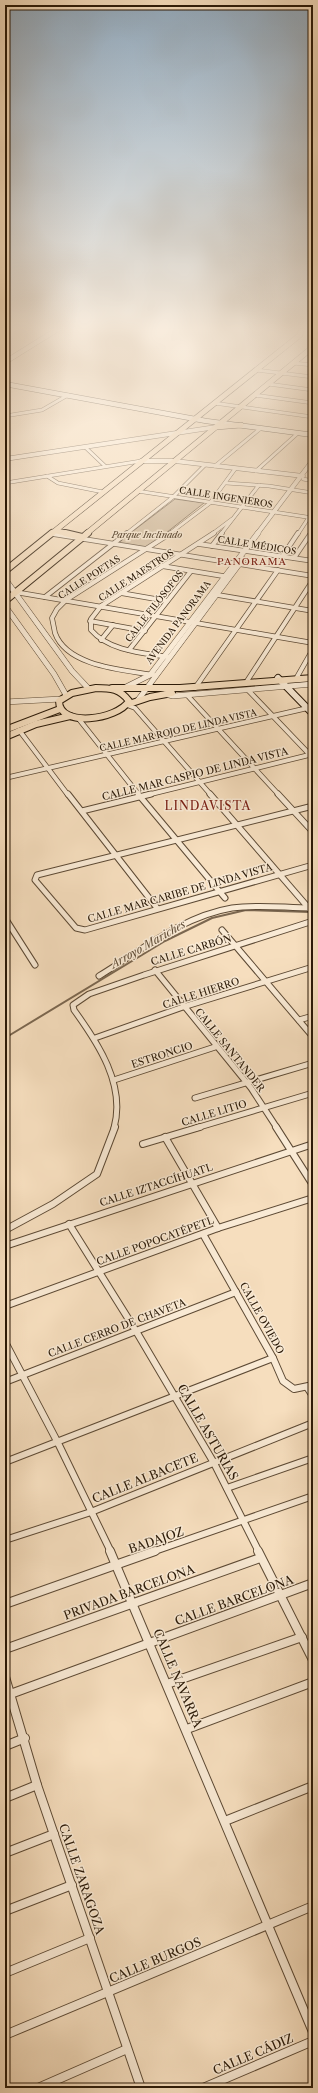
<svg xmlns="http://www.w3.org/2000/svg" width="318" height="2093" font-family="'Libre Caslon Text',serif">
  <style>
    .green { fill: #d3bd9f; stroke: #7e6b53 }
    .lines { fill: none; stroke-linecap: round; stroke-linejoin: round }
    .stream { stroke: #7b6750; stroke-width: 2 }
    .minor-far4-casing { stroke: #5d4a35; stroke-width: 4 }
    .minor-far3-casing { stroke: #5d4a35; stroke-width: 5.5 }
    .minor-far2-casing { stroke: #5d4a35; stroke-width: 7 }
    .minor-far1-casing { stroke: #5d4a35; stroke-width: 8 }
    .minor-casing { stroke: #5d4a35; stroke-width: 10 }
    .tertiary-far1-casing { stroke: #5d4a35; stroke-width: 5 }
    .tertiary-casing { stroke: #5d4a35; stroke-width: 6 }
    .secondary-far1-casing { stroke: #2a1907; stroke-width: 5.5 }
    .secondary-casing { stroke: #2a1907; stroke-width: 8 }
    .primary-far1-casing { stroke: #2a1907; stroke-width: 6 }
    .primary-casing { stroke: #2a1907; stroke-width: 8 }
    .minor-far4 { stroke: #f9ead5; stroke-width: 3 }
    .minor-far3 { stroke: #f9ead5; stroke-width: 4 }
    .minor-far2 { stroke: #f9ead5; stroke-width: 5 }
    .minor-far1 { stroke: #f9ead5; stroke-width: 6 }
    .minor { stroke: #f9ead5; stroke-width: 8 }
    .tertiary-far1 { stroke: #f9ead5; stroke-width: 4 }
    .tertiary { stroke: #f9ead5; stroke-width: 5 }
    .secondary-far1 { stroke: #f9ead5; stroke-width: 4.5 }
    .secondary { stroke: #f9ead5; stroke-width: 6 }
    .primary-far1 { stroke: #f6debe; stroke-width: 5 }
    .primary { stroke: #f6debe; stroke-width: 6 }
    .labels { text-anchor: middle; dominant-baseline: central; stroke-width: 3; stroke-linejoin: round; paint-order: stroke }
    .far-street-label { font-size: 9px; fill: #2a1907; stroke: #f9ead5 }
    .far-park-label { font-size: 9px; font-style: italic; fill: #5d4a35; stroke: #f9ead5 }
    .far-quarter-label { font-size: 10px; letter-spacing: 1px; fill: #7a1f14; stroke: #f9ead5 }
    .street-label { font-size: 10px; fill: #2a1907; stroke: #f9ead5 }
    .water-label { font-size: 11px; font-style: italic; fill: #604d37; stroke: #f9ead5 }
    .quarter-label { font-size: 12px; letter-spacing: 1px; fill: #7a1f14; stroke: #f9ead5 }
    .near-street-label { font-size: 12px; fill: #2a1907; stroke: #f9ead5 }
  </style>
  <rect width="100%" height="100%" fill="#f6debe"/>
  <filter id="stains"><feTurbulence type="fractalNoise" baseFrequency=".005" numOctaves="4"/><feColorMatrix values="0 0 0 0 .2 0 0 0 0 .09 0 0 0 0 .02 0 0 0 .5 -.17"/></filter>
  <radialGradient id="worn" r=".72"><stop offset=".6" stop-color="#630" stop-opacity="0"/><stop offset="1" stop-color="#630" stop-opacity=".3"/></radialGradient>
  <polygon class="green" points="175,499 204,503 147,548 116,544"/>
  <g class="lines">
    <polyline class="stream" points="5,1038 165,941 212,918 246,910 310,912"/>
    <defs>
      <g id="minor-far4">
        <polyline points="307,352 313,352"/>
        <polyline points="293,363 313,365"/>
        <polyline points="256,370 313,377"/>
        <polyline points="268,384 313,390"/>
        <polyline points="254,395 313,403"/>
        <polyline points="214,403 313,417"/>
        <polyline points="5,416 42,410 68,395"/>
        <polyline points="85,447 105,466"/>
        <polyline points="215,466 261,428"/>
        <polyline points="256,471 298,433"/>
        <polyline points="47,476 58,483 103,492"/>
        <polyline points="303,479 313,481"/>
        <polyline points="5,483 141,461"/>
        <polyline points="226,483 269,486 313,493"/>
        <polyline points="137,491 313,518"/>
        <polyline points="126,534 173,497 205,465"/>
        <polyline points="169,534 210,503 235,469"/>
        <polyline points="212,534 232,519"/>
        <polyline points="221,534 259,485"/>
        <polyline points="298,534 313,511"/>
        <polyline points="310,534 313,530"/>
      </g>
      <g id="minor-far3">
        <polyline points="53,534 313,576"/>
        <polyline points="199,544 313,561"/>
        <polyline points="212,546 222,533"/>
        <polyline points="282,557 298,533"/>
        <polyline points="294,558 311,533"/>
        <polyline points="162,566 229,577"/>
        <polyline points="15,592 313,643"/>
        <polyline points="121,593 167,601"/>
        <polyline points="212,594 313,611"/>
        <polyline points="45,597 127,533"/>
        <polyline points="90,621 145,631"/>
        <polyline points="101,640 113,625"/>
        <polyline points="129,650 191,571"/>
        <path d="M168,657C142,653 109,651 91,630V619L101,606L214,533"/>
        <path d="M154,675C125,670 67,667 55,633C54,628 53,623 52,618L57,609L66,600L171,533"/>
        <polyline points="297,677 313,649"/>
        <polyline points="247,681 313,580"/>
        <polyline points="195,688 278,570"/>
        <polyline points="248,690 313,758"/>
        <polyline points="187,695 279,795"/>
        <polyline points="127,705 135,708 211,795"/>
        <polyline points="78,718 139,795"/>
        <polyline points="19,730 68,795"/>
        <polyline points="5,778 312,707"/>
        <polyline points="147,795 313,754"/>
      </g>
      <g id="minor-far2">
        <polyline points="68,794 157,908"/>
        <polyline points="138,794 225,898"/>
        <polyline points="210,794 313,913"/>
        <polyline points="278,794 313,832"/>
        <polyline points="313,806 37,875 35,880 76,928 85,930 313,865"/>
        <polyline points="82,811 151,794"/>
        <polyline points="5,918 35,965"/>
        <polyline points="222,930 313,1037"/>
        <polyline points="155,970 251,1088 277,1128"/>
        <path d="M99,976C140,951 183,916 232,908C258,904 285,908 311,908"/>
        <polyline points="299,1020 313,1016"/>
        <polyline points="95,1038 183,1007 313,967"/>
        <polyline points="114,1080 215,1047"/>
        <polyline points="195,1098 313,1063"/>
        <path d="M114,1128C126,1085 98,1043 74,1010L73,1005L89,994L144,975L313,921"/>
        <polyline points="196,1128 313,1093"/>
      </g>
      <g id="minor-far1">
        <polyline points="276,1127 313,1185"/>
        <polyline points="165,1137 218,1228"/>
        <polyline points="143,1144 200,1127"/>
        <polyline points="69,1224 136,1331 214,1463 259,1552"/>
        <polyline points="5,1230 53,1204 97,1174 115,1127"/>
        <polyline points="203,1234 273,1358 283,1381 294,1389 313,1385"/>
        <polyline points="5,1246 313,1144"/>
        <polyline points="5,1306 218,1228 313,1198"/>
        <polyline points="5,1342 58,1443 111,1552"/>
        <polyline points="5,1382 236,1292"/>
        <polyline points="307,1387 313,1396"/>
        <polyline points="5,1462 273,1358"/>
        <polyline points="227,1488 313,1458"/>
        <polyline points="5,1540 91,1512 313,1423"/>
        <polyline points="152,1552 313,1496"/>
      </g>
      <g id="minor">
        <polyline points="110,1551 313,2032"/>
        <polyline points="258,1551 313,1660"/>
        <polyline points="5,1604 155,1551"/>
        <polyline points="5,1649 260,1558"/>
        <polyline points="5,1677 37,1785 141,2088"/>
        <polyline points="167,1684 302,1637"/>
        <polyline points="5,1696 313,1583"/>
        <polyline points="187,1729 313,1682"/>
        <polyline points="5,1746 25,1738"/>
        <polyline points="5,1798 37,1785"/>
        <polyline points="225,1821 313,1786"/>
        <polyline points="5,1853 54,1834"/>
        <polyline points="5,1911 72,1885"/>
        <polyline points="5,1973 90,1938"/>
        <polyline points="5,2035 313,1906"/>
        <polyline points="38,2088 127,2049"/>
        <polyline points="203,2088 313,2041"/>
      </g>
      <g id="tertiary-far1">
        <polyline points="5,459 216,427"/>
        <polyline points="141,461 175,461 303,476"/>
        <polyline points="257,534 313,460"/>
      </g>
      <g id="tertiary">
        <polyline points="5,579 72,671 88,688"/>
        <polyline points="5,606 54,674 66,695"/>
        <polyline points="124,688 150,675 258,533"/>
        <polyline points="165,694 173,696 313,684"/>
        <polyline points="138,700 243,559"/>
        <polyline points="5,702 61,699"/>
      </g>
      <g id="secondary-far1">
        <polyline points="5,362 58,329"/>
        <polyline points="5,384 206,421 313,435"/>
      </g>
      <polyline id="secondary" points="278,678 313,714"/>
      <g id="primary-far1">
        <polyline points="306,329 313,331"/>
        <polyline points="216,427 241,425"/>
        <polyline points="57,531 69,534"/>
        <polyline points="51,534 300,335 301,329"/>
        <polyline points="86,534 313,347"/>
      </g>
      <g id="primary">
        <polyline points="65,533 82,537"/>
        <polyline points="5,571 52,533"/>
        <polyline points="5,601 88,533"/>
        <path d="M96,688C111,688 120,689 129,701C117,720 59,728 59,701L72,693Z"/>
        <polyline points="112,688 180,688 313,678"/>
        <polyline points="129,704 150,697 172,693"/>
        <polyline points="5,730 60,709"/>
        <polyline points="5,737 36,724 70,716"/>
      </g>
    </defs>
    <use href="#minor-far4" class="minor-far4-casing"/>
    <use href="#minor-far3" class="minor-far3-casing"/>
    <use href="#minor-far2" class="minor-far2-casing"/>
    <use href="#minor-far1" class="minor-far1-casing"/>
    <use href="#minor" class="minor-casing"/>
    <use href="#tertiary-far1" class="tertiary-far1-casing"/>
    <use href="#tertiary" class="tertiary-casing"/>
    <use href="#secondary-far1" class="secondary-far1-casing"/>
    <use href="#secondary" class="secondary-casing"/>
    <use href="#primary-far1" class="primary-far1-casing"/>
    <use href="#primary" class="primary-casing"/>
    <use href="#minor-far4" class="minor-far4"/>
    <use href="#minor-far3" class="minor-far3"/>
    <use href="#minor-far2" class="minor-far2"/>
    <use href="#minor-far1" class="minor-far1"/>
    <use href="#minor" class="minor"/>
    <use href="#tertiary-far1" class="tertiary-far1"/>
    <use href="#tertiary" class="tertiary"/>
    <use href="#secondary-far1" class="secondary-far1"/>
    <use href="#secondary" class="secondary"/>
    <use href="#primary-far1" class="primary-far1"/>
    <use href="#primary" class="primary"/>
  </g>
  <linearGradient id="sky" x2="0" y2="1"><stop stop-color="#92aabe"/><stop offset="0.53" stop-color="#fbf0e2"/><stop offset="1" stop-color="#fbf0e2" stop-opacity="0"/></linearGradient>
  <rect width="318" height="622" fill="url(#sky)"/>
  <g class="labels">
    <g class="far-street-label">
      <text transform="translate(226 497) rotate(9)">CALLE INGENIEROS</text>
      <text transform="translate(257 545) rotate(9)">CALLE MÉDICOS</text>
      <text transform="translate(136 575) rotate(-33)">CALLE MAESTROS</text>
      <text transform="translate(89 577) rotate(-33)">CALLE POETAS</text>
      <text transform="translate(154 606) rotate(-52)">CALLE FILÓSOFOS</text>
      <text transform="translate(178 622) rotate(-53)">AVENIDA PANORAMA</text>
      <text transform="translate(178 730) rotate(-13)">CALLE MAR ROJO DE LINDA VISTA</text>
    </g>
    <g class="far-park-label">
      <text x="147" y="534">Parque Inclinado</text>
    </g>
    <g class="far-quarter-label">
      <text x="252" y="561">PANORAMA</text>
    </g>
    <g class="street-label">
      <text transform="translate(195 774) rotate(-14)">CALLE MAR CASPIO DE LINDA VISTA</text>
      <text transform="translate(180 893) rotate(-16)">CALLE MAR CARIBE DE LINDA VISTA</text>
      <text transform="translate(191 950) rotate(-17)">CALLE CARBÓN</text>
      <text transform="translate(201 993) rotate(-18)">CALLE HIERRO</text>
      <text transform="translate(230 1050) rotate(51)">CALLE SANTANDER</text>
      <text transform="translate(162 1055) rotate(-18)">ESTRONCIO</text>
      <text transform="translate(214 1113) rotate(-17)">CALLE LITIO</text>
      <text transform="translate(156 1185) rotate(-18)">CALLE IZTACCÍHUATL</text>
      <text transform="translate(155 1241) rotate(-20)">CALLE POPOCATÉPETL</text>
      <text transform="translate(262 1318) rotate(61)">CALLE OVIEDO</text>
      <text transform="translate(117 1328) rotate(-21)">CALLE CERRO DE CHAVETA</text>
    </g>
    <g class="water-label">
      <text transform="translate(148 944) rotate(-30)">Arroyo Mariches</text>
    </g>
    <g class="quarter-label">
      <text x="208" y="805">LINDAVISTA</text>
    </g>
    <g class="near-street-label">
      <text transform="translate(208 1432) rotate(60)">CALLE ASTURIAS</text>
      <text transform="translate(145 1478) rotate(-22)">CALLE ALBACETE</text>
      <text transform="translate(156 1540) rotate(-19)">BADAJOZ</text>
      <text transform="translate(129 1592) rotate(-20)">PRIVADA BARCELONA</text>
      <text transform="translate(234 1600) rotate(-20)">CALLE BARCELONA</text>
      <text transform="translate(178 1678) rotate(67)">CALLE NAVARRA</text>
      <text transform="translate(82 1879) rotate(71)">CALLE ZARAGOZA</text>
      <text transform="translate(155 1960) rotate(-23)">CALLE BURGOS</text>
      <text transform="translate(253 2054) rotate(-23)">CALLE CÁDIZ</text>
    </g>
  </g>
  <rect width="318" height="2093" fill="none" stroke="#f6debe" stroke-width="20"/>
  <rect x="6" y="6" width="306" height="2081" fill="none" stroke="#2a1907" stroke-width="2"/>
  <rect x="10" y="10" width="298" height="2073" fill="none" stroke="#2a1907"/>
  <rect width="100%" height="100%" filter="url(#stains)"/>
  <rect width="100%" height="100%" fill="url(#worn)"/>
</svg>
